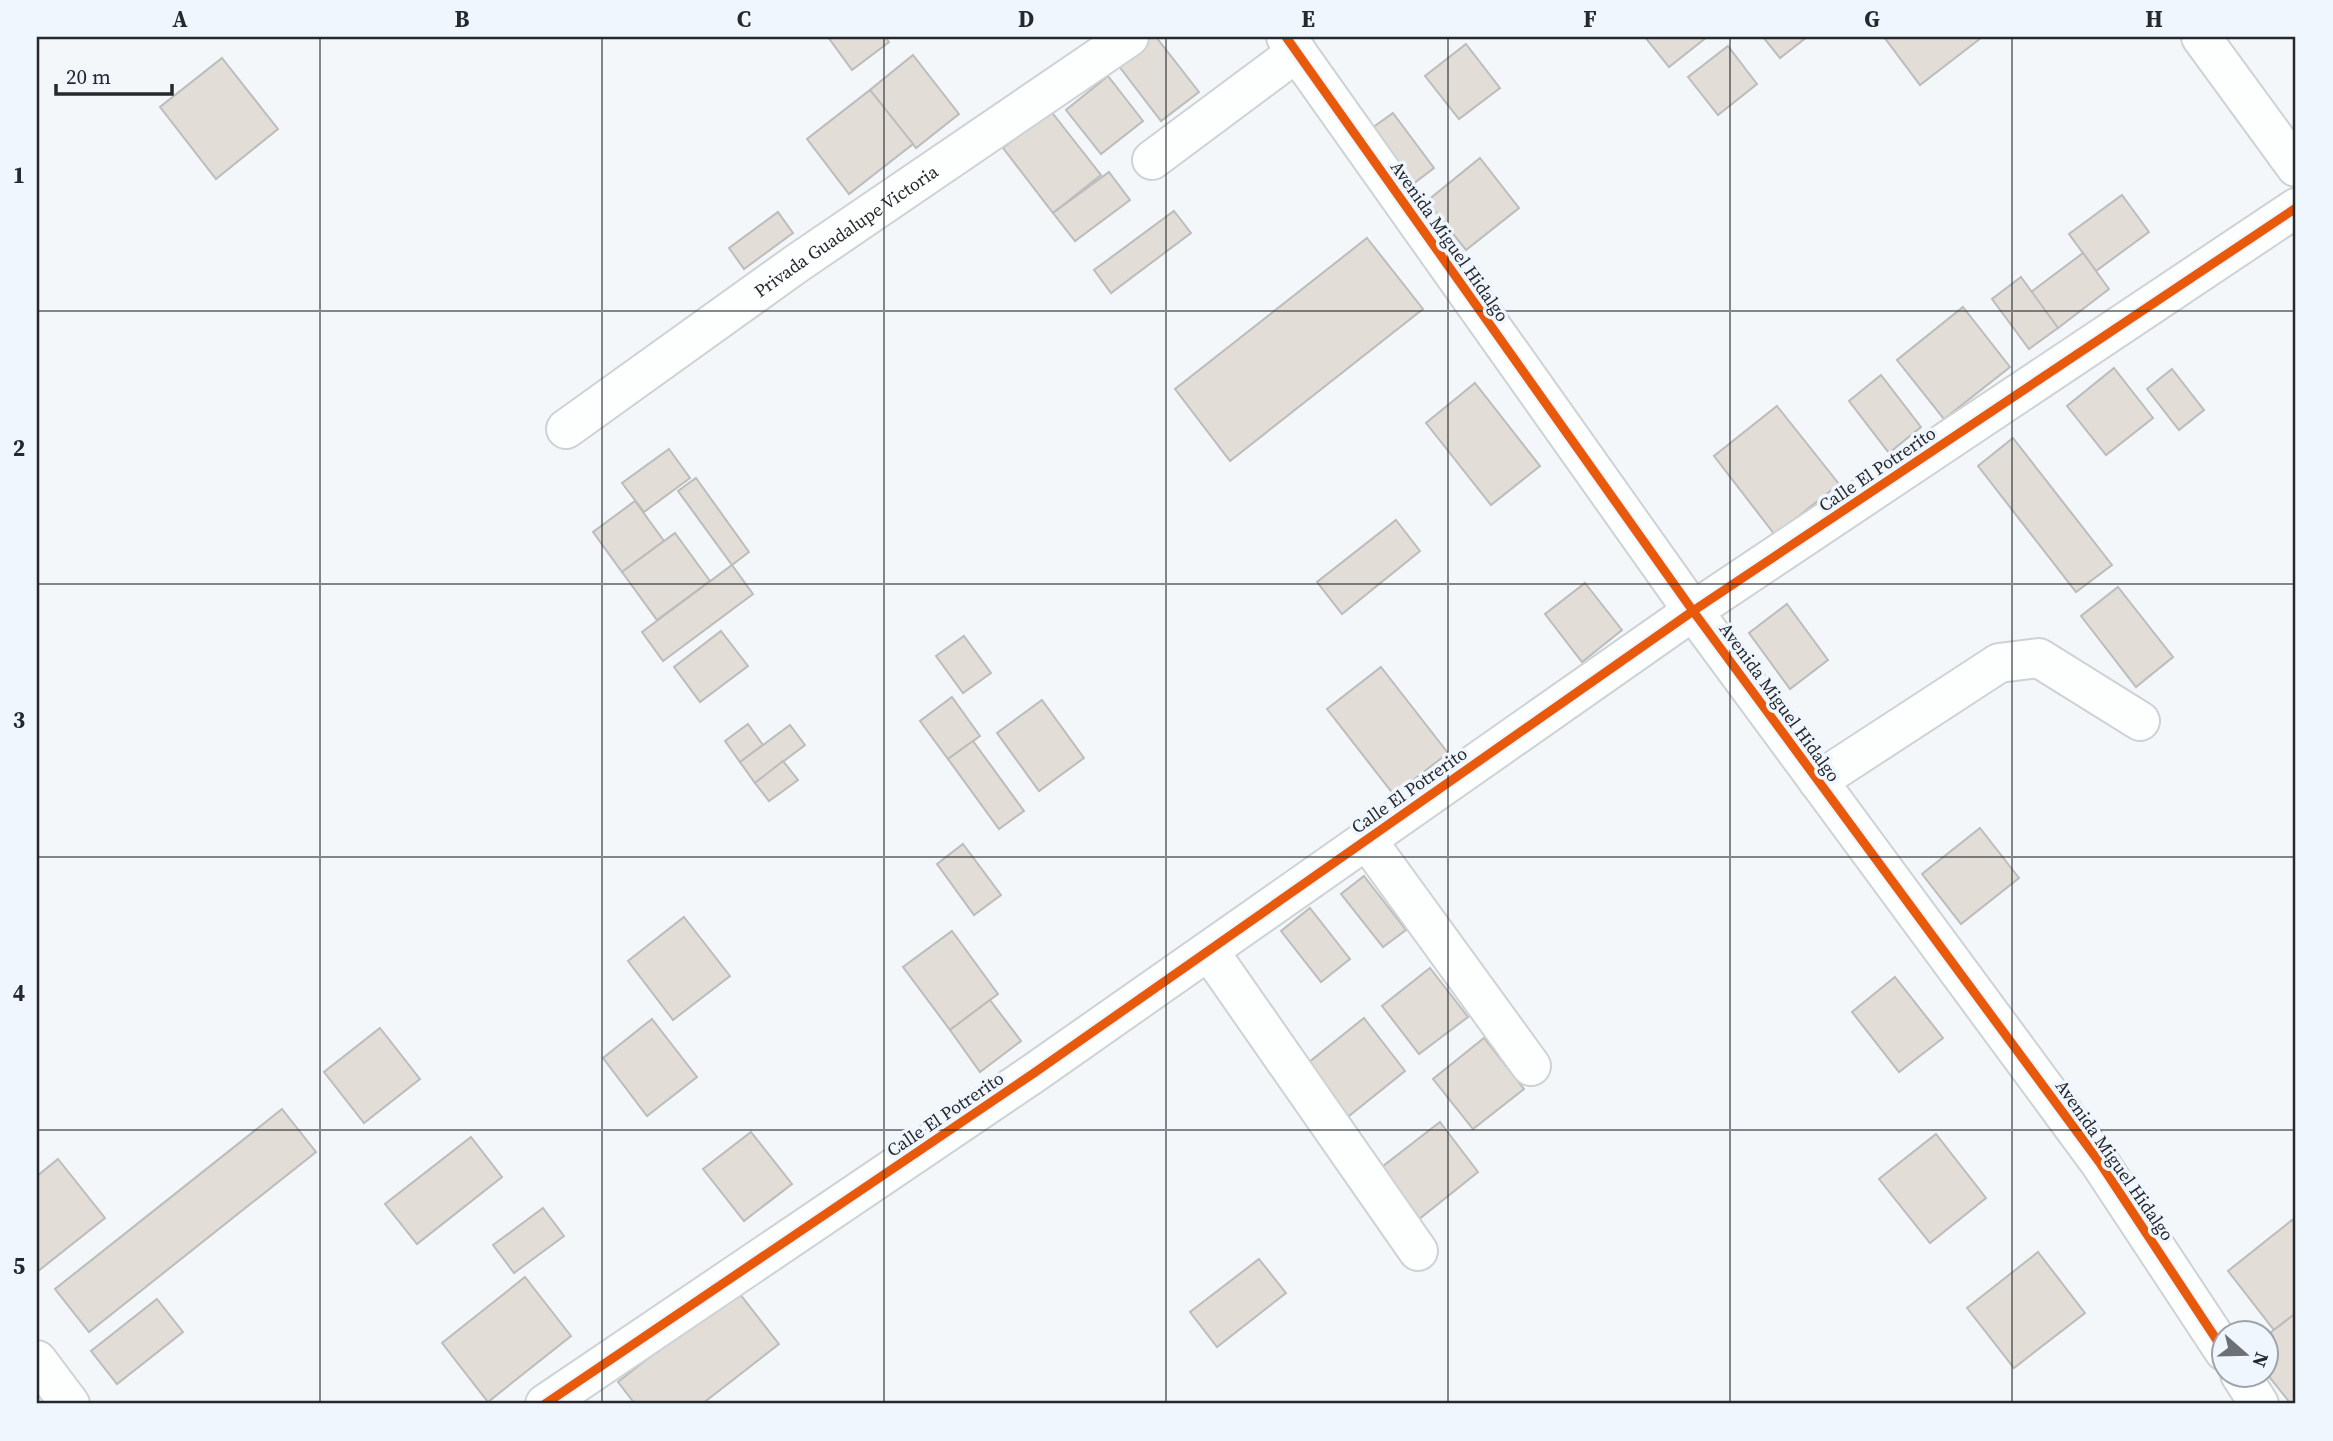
<svg xmlns="http://www.w3.org/2000/svg" width="2333" height="1441" font-family="'Source Serif 4',serif">
  <style>
    .building { fill: #e2ded7; stroke: #bcbcbc; stroke-width: 2 }
    .lines { fill: none; stroke-linecap: round; stroke-linejoin: round }
    .minor-casing { stroke: #cfd2d5; stroke-width: 42 }
    .minor { stroke: #fdfefe; stroke-width: 38 }
    .cycleway-casing { stroke: #f0f6fe; stroke-width: 13 }
    .cycleway { stroke: #e8590c; stroke-width: 9 }
    .grid { fill: none; stroke: #25282c; stroke-width: 2; stroke-opacity: 0.55 }
    .labels { text-anchor: middle; dominant-baseline: central; stroke-width: 7; stroke-linejoin: round; paint-order: stroke }
    .street-label { font-size: 18px; fill: #25282c; stroke: #f0f6fe }
    .neatline { fill: none; stroke: #25282c; stroke-width: 2.5 }
    .grid-label { font-size: 23px; text-anchor: middle; font-weight: bold; fill: #25282c }
  </style>
  <rect width="100%" height="100%" fill="#f4f7fa"/>
  <g class="building">
    <polygon points="828,37 885,37 889,42 852,70"/>
    <polygon points="1145,37 1156,37 1199,92 1161,121 1115,61"/>
    <polygon points="1645,37 1707,37 1669,67"/>
    <polygon points="1763,37 1807,37 1780,58"/>
    <polygon points="1884,37 1980,37 1981,38 1920,85"/>
    <polygon points="1466,44 1500,88 1459,119 1425,76"/>
    <polygon points="1728,46 1757,84 1718,115 1688,77"/>
    <polygon points="913,55 959,114 916,148 870,90"/>
    <polygon points="222,58 278,129 216,179 160,107"/>
    <polygon points="1108,76 1143,121 1101,154 1066,110"/>
    <polygon points="870,90 913,144 849,194 807,139"/>
    <polygon points="1050,110 1101,175 1053,213 1003,148"/>
    <polygon points="1393,113 1434,168 1409,187 1368,131"/>
    <polygon points="1480,158 1519,208 1466,250 1427,201"/>
    <polygon points="1109,172 1130,200 1075,241 1053,213"/>
    <polygon points="2122,195 2149,232 2096,271 2069,234"/>
    <polygon points="1174,211 1191,233 1111,293 1094,270"/>
    <polygon points="778,212 793,233 744,269 729,248"/>
    <polygon points="1367,238 1423,309 1230,461 1175,389"/>
    <polygon points="2083,253 2109,289 2058,328 2031,292"/>
    <polygon points="2021,277 2058,328 2029,349 1992,299"/>
    <polygon points="1963,307 2010,367 1944,419 1897,360"/>
    <polygon points="2114,368 2153,418 2106,455 2067,406"/>
    <polygon points="2172,369 2204,410 2179,430 2147,389"/>
    <polygon points="1881,375 1921,427 1889,453 1849,401"/>
    <polygon points="1475,383 1540,466 1491,505 1426,423"/>
    <polygon points="1777,406 1839,484 1775,535 1714,456"/>
    <polygon points="2013,438 2112,565 2076,592 1978,466"/>
    <polygon points="669,449 690,478 644,512 622,483"/>
    <polygon points="696,478 749,552 732,565 678,491"/>
    <polygon points="635,501 664,541 622,572 593,532"/>
    <polygon points="1396,520 1420,551 1342,614 1317,582"/>
    <polygon points="675,533 710,581 657,620 622,572"/>
    <polygon points="732,565 753,594 663,661 642,632"/>
    <polygon points="1585,583 1622,630 1582,662 1545,614"/>
    <polygon points="2118,587 2173,657 2136,687 2081,616"/>
    <polygon points="1787,604 1828,660 1790,689 1749,633"/>
    <polygon points="721,631 748,666 700,702 674,667"/>
    <polygon points="964,636 991,673 963,693 936,656"/>
    <polygon points="1381,667 1448,753 1394,795 1327,709"/>
    <polygon points="952,697 980,736 948,759 920,721"/>
    <polygon points="1042,700 1084,758 1039,791 997,733"/>
    <polygon points="748,724 763,745 740,762 725,741"/>
    <polygon points="790,725 805,745 755,783 740,762"/>
    <polygon points="973,741 1024,811 999,829 948,759"/>
    <polygon points="783,761 798,780 769,801 755,783"/>
    <polygon points="1980,828 2019,878 1961,924 1922,874"/>
    <polygon points="963,844 1001,895 974,915 937,864"/>
    <polygon points="1364,876 1406,930 1383,947 1341,894"/>
    <polygon points="1310,908 1350,959 1321,982 1281,931"/>
    <polygon points="684,917 730,976 673,1020 628,961"/>
    <polygon points="952,931 998,994 950,1030 903,967"/>
    <polygon points="1430,968 1468,1017 1419,1054 1382,1006"/>
    <polygon points="1895,977 1943,1038 1899,1072 1852,1012"/>
    <polygon points="990,1000 1021,1041 980,1072 950,1030"/>
    <polygon points="1364,1018 1405,1071 1344,1120 1303,1067"/>
    <polygon points="652,1019 697,1077 647,1116 603,1058"/>
    <polygon points="380,1028 420,1079 364,1123 324,1072"/>
    <polygon points="1484,1038 1524,1089 1473,1129 1433,1079"/>
    <polygon points="282,1109 316,1152 89,1332 55,1289"/>
    <polygon points="1440,1122 1478,1172 1418,1220 1378,1170"/>
    <polygon points="751,1132 792,1184 744,1221 703,1169"/>
    <polygon points="1936,1134 1986,1198 1930,1243 1879,1179"/>
    <polygon points="471,1137 502,1177 417,1244 385,1204"/>
    <polygon points="58,1159 105,1218 37,1272 37,1176"/>
    <polygon points="543,1208 564,1236 514,1273 493,1245"/>
    <polygon points="2292,1220 2296,1225 2296,1313 2274,1330 2228,1271"/>
    <polygon points="2038,1252 2085,1313 2014,1368 1967,1308"/>
    <polygon points="1259,1259 1286,1293 1217,1347 1190,1312"/>
    <polygon points="525,1277 571,1336 488,1402 442,1343"/>
    <polygon points="736,1289 779,1344 702,1404 635,1404 618,1382"/>
    <polygon points="157,1299 183,1332 117,1384 91,1351"/>
    <polygon points="2296,1313 2296,1404 2291,1404 2266,1373 2266,1336"/>
  </g>
  <g class="lines">
    <defs>
      <g id="minor">
        <polyline points="1286,37 1693,611 2100,1163 2224,1351"/>
        <polyline points="2201,37 2296,167"/>
        <polyline points="1152,160 1297,52"/>
        <path id="s1" d="M566,429L796,264L1129,37"/>
        <polyline points="1818,781 1999,663 2039,658 2140,721"/>
        <polyline points="1366,839 1531,1066"/>
        <polyline points="1209,951 1418,1251"/>
        <polyline points="37,1360 70,1404"/>
        <polyline points="2240,1374 2259,1404"/>
        <polyline points="545,1404 1034,1073 1693,611 2296,208"/>
      </g>
    </defs>
    <use href="#minor" class="minor-casing"/>
    <use href="#minor" class="minor"/>
    <defs>
      <g id="cycleway">
        <polyline points="1286,37 1693,611 2100,1163 2224,1351"/>
        <polyline points="545,1404 1034,1073 1693,611 2296,208"/>
      </g>
    </defs>
    <use href="#cycleway" class="cycleway-casing"/>
    <use href="#cycleway" class="cycleway"/>
  </g>
  <path class="grid" d="M320,37V1404M602,37V1404M884,37V1404M1166,37V1404M1448,37V1404M1730,37V1404M2012,37V1404M37,311H2296M37,584H2296M37,857H2296M37,1130H2296"/>
  <g class="labels">
    <g class="street-label">
      <text stroke="none"><textPath href="#s1" startOffset="343">Privada Guadalupe Victoria</textPath></text>
      <text transform="translate(1450 241) rotate(55)">Avenida Miguel Hidalgo</text>
      <text transform="translate(1877 469) rotate(-34)">Calle El Potrerito</text>
      <text transform="translate(1780 702) rotate(54)">Avenida Miguel Hidalgo</text>
      <text transform="translate(1409 790) rotate(-35)">Calle El Potrerito</text>
      <text transform="translate(945 1114) rotate(-34)">Calle El Potrerito</text>
      <text transform="translate(2115 1160) rotate(55)">Avenida Miguel Hidalgo</text>
    </g>
  </g>
  <rect width="2333" height="1441" fill="none" stroke="#f0f6fe" stroke-width="77"/>
  <g transform="translate(2245 1354) rotate(110)"><circle r="33" fill="#f0f6fe" stroke="#9fa4aa" stroke-width="2"/>
  <path d="M0-5L12 26L0 18L-12 26Z" fill="#6d7074"/>
  <text y="-10" font-size="19" font-weight="bold" text-anchor="middle" fill="#25282c">N</text>
  </g>
  <path d="M56 84v10h116v-10" fill="none" stroke="#25282c" stroke-width="3.5"/>
  <text x="66" y="84" font-size="21" fill="#25282c" stroke="#f0f6fe" stroke-width="5" paint-order="stroke">20 m</text>
  <rect x="38" y="38" width="2256" height="1364" class="neatline"/>
  <g class="grid-label">
    <text x="180" y="27">A</text>
    <text x="462" y="27">B</text>
    <text x="744" y="27">C</text>
    <text x="1026" y="27">D</text>
    <text x="1308" y="27">E</text>
    <text x="1590" y="27">F</text>
    <text x="1872" y="27">G</text>
    <text x="2154" y="27">H</text>
    <text x="19" y="183">1</text>
    <text x="19" y="456">2</text>
    <text x="19" y="728">3</text>
    <text x="19" y="1001">4</text>
    <text x="19" y="1274">5</text>
  </g>
</svg>
